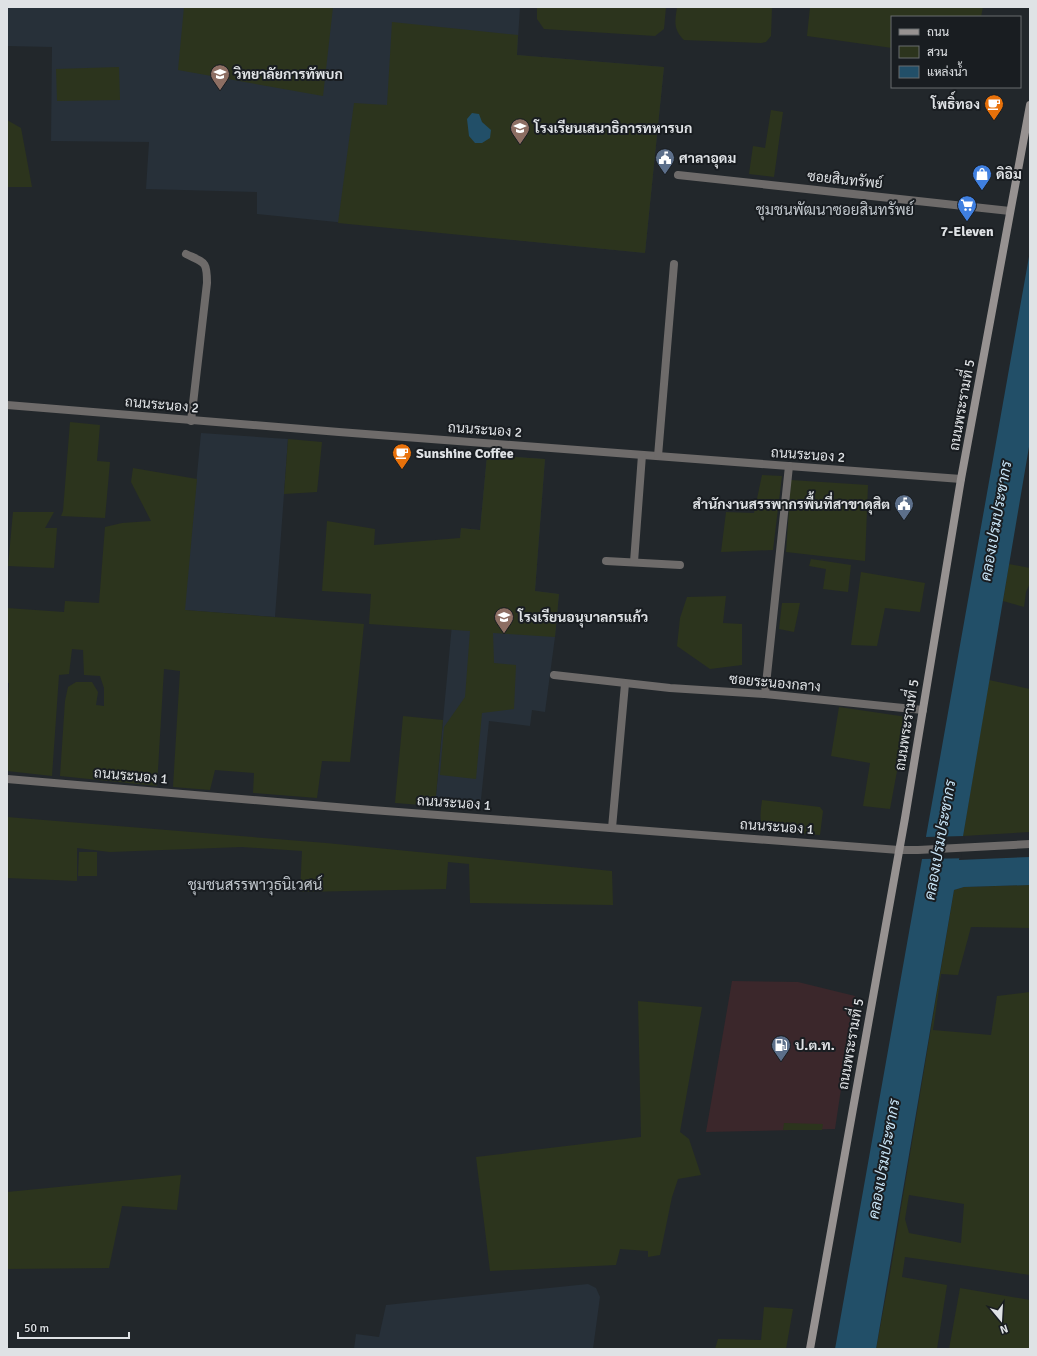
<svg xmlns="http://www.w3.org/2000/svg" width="1037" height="1356" font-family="Signika,Sarabun,sans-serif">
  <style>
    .commercial { fill: #3b272b }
    .built { fill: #273039 }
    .green { fill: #2c341d; fill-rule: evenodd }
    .water { fill: #224f68 }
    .pier { fill: #22272b }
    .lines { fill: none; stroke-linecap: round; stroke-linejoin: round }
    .minor { stroke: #6e6b6a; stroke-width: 8 }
    .secondary { stroke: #979291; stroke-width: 8 }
    .labels { text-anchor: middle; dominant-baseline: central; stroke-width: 4; stroke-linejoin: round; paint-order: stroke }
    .poi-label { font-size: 14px; font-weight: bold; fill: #dfe2e5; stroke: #191d21; text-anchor: start }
    .street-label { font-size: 14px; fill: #dfe2e5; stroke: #191d21 }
    .neighbourhood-label { font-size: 15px; fill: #c1c7cd; stroke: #191d21 }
    .water-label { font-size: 15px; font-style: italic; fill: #c7e3f5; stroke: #191d21 }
  </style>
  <rect width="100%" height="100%" fill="#22272b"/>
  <polygon class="commercial" points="732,981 798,982 855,996 835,1129 706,1132"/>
  <g class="built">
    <polygon points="7,7 520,7 517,55 664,67 645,253 257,214 257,192 146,189 149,142 51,141 52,47 7,46"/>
    <polygon points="201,433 288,439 275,617 184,610"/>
    <polygon points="487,455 545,459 535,591 559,594 555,637 545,712 532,710 530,726 489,721 480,809 435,806 461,528 480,530"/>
    <polygon points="588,1284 596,1288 600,1297 593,1349 354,1349 356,1334 379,1337 386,1305"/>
  </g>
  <g class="green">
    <polygon points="184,7 333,7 323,96 178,70"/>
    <polygon points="537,7 666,7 664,29 655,36 544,29 537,19"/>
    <path d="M677,7H772L771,36L766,42L761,43L684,40C673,29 675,22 677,7Z"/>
    <polygon points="810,7 983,7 981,17 892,17 892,48 807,36"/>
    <polygon points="392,22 518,35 517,55 664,67 645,253 338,223 354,103 387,105"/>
    <polygon points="119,67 120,100 57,101 56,69"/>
    <polygon points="771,110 783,112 774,177 749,174 753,146 765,148"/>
    <polygon points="7,120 21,128 32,187 7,187"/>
    <polygon points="70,422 100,425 97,461 110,462 105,518 61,516 63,511"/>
    <polygon points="288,439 322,442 317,492 284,494"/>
    <polygon points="487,455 545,459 535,591 559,594 555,637 493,633 494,663 516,665 514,709 482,713 476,779 440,775 444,727 465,697 470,631 369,624 371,594 322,591 327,521 375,529 374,545 460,538 461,528 480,530"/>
    <polygon points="133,468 197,479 185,610 364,624 350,762 322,761 317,798 253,793 254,773 215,770 210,790 173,787 180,671 164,669 157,786 60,776 65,701 68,687 76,682 92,682 98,692 96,705 104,706 104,688 100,676 84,675 83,650 72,649 69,674 59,675 52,776 7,771 7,712 9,683 7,683 7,608 64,612 65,601 99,603 105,527 122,523 151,521 131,482"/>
    <polygon points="762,475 782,476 773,550 721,552 726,512 754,513"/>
    <polygon points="791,480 868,485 865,561 786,552"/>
    <polygon points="13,512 54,512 45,528 57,528 54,568 8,566"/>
    <polygon points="811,559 851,565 848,592 823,589 826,569 809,566"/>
    <polygon points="1009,564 1030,568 1030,583 1026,592 1024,607 1003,601"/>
    <polygon points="861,572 925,583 920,612 885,608 877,646 851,645"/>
    <polygon points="726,596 723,623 742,624 742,665 710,669 677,646 680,618 687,597"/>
    <polygon points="782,603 800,603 794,632 779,629"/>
    <polygon points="989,680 1030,689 1030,832 963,836"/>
    <polygon points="839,707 907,717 890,809 863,806 870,763 831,756"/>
    <polygon points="403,716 443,720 435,806 395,803"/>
    <path d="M762,800L820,807L823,811L820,835L765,831C758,822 761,810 762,800Z"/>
    <polygon points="7,817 326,843 612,871 613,905 470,903 469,864 448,862 446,889 300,892 302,851 242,847 110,852 77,848 77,881 7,878"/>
    <polygon points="79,852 97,852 97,876 78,876"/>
    <path d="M1030,885V928L971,927L958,975L941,974L933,1030L991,1035L997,996L1030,992V1275L905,1257L902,1277L947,1285L937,1349H876L890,1274L954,890L964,887ZM909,1195L964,1204L961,1243L909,1233L905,1219Z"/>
    <polygon points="638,1001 702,1007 680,1132 689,1139 701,1175 678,1179 672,1197 660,1255 648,1257 648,1251 620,1249 616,1265 490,1271 476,1157 641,1137"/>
    <polygon points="784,1123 823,1124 822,1130 783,1130"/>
    <polygon points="181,1175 177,1210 122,1206 109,1268 7,1269 7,1192"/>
    <polygon points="960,1288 1030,1300 1030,1349 949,1349"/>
    <polygon points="764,1307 793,1309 786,1349 715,1349 718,1339 761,1340"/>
  </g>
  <g class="water">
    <polygon points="472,113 479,114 482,122 491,130 490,138 482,143 475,143 469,136 467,119"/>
    <polygon points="1030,251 1030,441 959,860 1030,857 1030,885 964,887 954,890 876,1349 835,1349"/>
  </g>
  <polygon class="pier" points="965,836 961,858 977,858 921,859 924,837"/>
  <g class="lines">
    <g class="minor">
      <polyline points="678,175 1010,211"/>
      <path d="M186,254C205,263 207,261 207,283L191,421"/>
      <polyline points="7,405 339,432 961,479"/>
      <polyline points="658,456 674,264"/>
      <polyline points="606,561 680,565"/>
      <polyline points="634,562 642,455"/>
      <polyline points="554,675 670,688 765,694 923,710"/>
      <polyline points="765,694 789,466"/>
      <polyline points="7,779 372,810 899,850 918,850 1030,844"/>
      <polyline points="612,828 625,684"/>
    </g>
    <polyline class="secondary" points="810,1349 905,818 961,479 1030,105"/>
  </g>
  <defs>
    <symbol id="university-pin" viewBox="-11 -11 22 30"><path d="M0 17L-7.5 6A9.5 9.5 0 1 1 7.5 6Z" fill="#8d6e63" stroke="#191d21"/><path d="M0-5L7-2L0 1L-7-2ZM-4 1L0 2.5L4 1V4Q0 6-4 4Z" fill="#fff"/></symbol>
    <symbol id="cafe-pin" viewBox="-11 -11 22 30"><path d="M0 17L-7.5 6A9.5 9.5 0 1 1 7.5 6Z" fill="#e8710a" stroke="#191d21"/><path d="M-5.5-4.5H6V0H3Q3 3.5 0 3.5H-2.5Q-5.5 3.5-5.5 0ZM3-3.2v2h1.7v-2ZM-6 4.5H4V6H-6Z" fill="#fff"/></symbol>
    <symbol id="civic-pin" viewBox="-11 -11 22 30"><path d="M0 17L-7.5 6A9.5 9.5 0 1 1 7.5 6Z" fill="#5c6f8a" stroke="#191d21"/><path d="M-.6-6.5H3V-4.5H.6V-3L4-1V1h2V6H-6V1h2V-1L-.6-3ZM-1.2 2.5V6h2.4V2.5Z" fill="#fff"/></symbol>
    <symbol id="shop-pin" viewBox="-11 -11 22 30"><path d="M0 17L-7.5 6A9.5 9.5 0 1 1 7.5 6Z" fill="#3f7fe0" stroke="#191d21"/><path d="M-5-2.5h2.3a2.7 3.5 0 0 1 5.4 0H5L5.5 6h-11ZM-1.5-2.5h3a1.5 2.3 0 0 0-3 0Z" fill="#fff"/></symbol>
    <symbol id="supermarket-pin" viewBox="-11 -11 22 30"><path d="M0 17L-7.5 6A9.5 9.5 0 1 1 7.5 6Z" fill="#3f7fe0" stroke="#191d21"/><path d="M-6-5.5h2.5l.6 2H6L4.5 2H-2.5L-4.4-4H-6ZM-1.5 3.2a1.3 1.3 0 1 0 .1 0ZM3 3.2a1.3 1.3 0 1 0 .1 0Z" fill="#fff"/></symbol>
    <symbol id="school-pin" viewBox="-11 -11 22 30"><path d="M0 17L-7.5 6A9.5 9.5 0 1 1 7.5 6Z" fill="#8d6e63" stroke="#191d21"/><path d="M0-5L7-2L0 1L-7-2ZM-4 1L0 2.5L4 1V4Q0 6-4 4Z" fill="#fff"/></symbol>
    <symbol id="fuel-pin" viewBox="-11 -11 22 30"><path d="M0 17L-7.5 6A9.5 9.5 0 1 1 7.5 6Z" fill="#5c6f8a" stroke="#191d21"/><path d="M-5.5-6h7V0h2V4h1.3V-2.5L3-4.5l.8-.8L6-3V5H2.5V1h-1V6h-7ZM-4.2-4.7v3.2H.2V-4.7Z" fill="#fff"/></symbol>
  </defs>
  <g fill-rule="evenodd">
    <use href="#university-pin" x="209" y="63" width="22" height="30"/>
    <use href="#cafe-pin" x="983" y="93" width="22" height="30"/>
    <use href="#university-pin" x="509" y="117" width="22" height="30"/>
    <use href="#civic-pin" x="654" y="147" width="22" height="30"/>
    <use href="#shop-pin" x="971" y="163" width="22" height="30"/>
    <use href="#supermarket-pin" x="956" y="194" width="22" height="30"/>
    <use href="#cafe-pin" x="391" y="442" width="22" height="30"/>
    <use href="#civic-pin" x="893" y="493" width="22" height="30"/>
    <use href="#school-pin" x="493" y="606" width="22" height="30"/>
    <use href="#fuel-pin" x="770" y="1034" width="22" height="30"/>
  </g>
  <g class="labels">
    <g class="poi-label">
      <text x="234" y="74">วิทยาลัยการทัพบก</text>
      <text x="980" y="104" text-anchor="end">โพธิ์ทอง</text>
      <text x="534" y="128">โรงเรียนเสนาธิการทหารบก</text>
      <text x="679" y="158">ศาลาอุดม</text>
      <text x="996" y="174">ดิอิม</text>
      <text x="967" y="231" text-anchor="middle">7-Eleven</text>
      <text x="416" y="453">Sunshine Coffee</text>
      <text x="890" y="504" text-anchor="end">สำนักงานสรรพากรพื้นที่สาขาดุสิต</text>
      <text x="518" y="617">โรงเรียนอนุบาลกรแก้ว</text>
      <text x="795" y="1045">ป.ต.ท.</text>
    </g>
    <g class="street-label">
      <text transform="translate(845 180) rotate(6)">ซอยสินทรัพย์</text>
      <text transform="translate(162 405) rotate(5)">ถนนระนอง 2</text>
      <text transform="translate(962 405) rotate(-80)">ถนนพระรามที่ 5</text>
      <text transform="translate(485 430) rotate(4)">ถนนระนอง 2</text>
      <text transform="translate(808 455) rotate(4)">ถนนระนอง 2</text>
      <text transform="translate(775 683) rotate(5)">ซอยระนองกลาง</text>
      <text transform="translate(907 725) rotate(-81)">ถนนพระรามที่ 5</text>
      <text transform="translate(131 776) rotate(5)">ถนนระนอง 1</text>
      <text transform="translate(454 803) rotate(4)">ถนนระนอง 1</text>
      <text transform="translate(777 827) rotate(4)">ถนนระนอง 1</text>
      <text transform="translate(851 1044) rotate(-80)">ถนนพระรามที่ 5</text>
    </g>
    <g class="neighbourhood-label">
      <text x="835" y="210">ชุมชนพัฒนาซอยสินทรัพย์</text>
      <text x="255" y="885">ชุมชนสรรพาวุธนิเวศน์</text>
    </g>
    <g class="water-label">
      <text transform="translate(996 521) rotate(-80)">คลองเปรมประชากร</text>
      <text transform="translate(940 840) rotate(-80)">คลองเปรมประชากร</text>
      <text transform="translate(884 1159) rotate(-80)">คลองเปรมประชากร</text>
    </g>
  </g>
  <rect width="1037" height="1356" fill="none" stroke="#dfe2e5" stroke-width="16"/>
  <rect x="891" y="16" width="130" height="72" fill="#191d21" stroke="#686c6f"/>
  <rect x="899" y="29" width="20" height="6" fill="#979291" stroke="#686c6f"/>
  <text x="927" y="36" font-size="12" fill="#dfe2e5">ถนน</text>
  <rect x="899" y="46" width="20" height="12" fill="#2c341d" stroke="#686c6f"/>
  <text x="927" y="56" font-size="12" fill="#dfe2e5">สวน</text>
  <rect x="899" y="66" width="20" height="12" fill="#224f68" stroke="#686c6f"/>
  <text x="927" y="76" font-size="12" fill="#dfe2e5">แหล่งน้ำ</text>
  <g transform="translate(1001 1320) rotate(162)" stroke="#191d21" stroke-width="3" paint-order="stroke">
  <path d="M0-3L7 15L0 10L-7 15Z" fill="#dfe2e5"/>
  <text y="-6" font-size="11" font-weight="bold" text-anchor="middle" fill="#dfe2e5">N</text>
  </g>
  <path d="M18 1332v6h111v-6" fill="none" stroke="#dfe2e5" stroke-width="2"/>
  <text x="24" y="1332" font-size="12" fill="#dfe2e5" stroke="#191d21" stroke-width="3" paint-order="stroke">50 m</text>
</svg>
